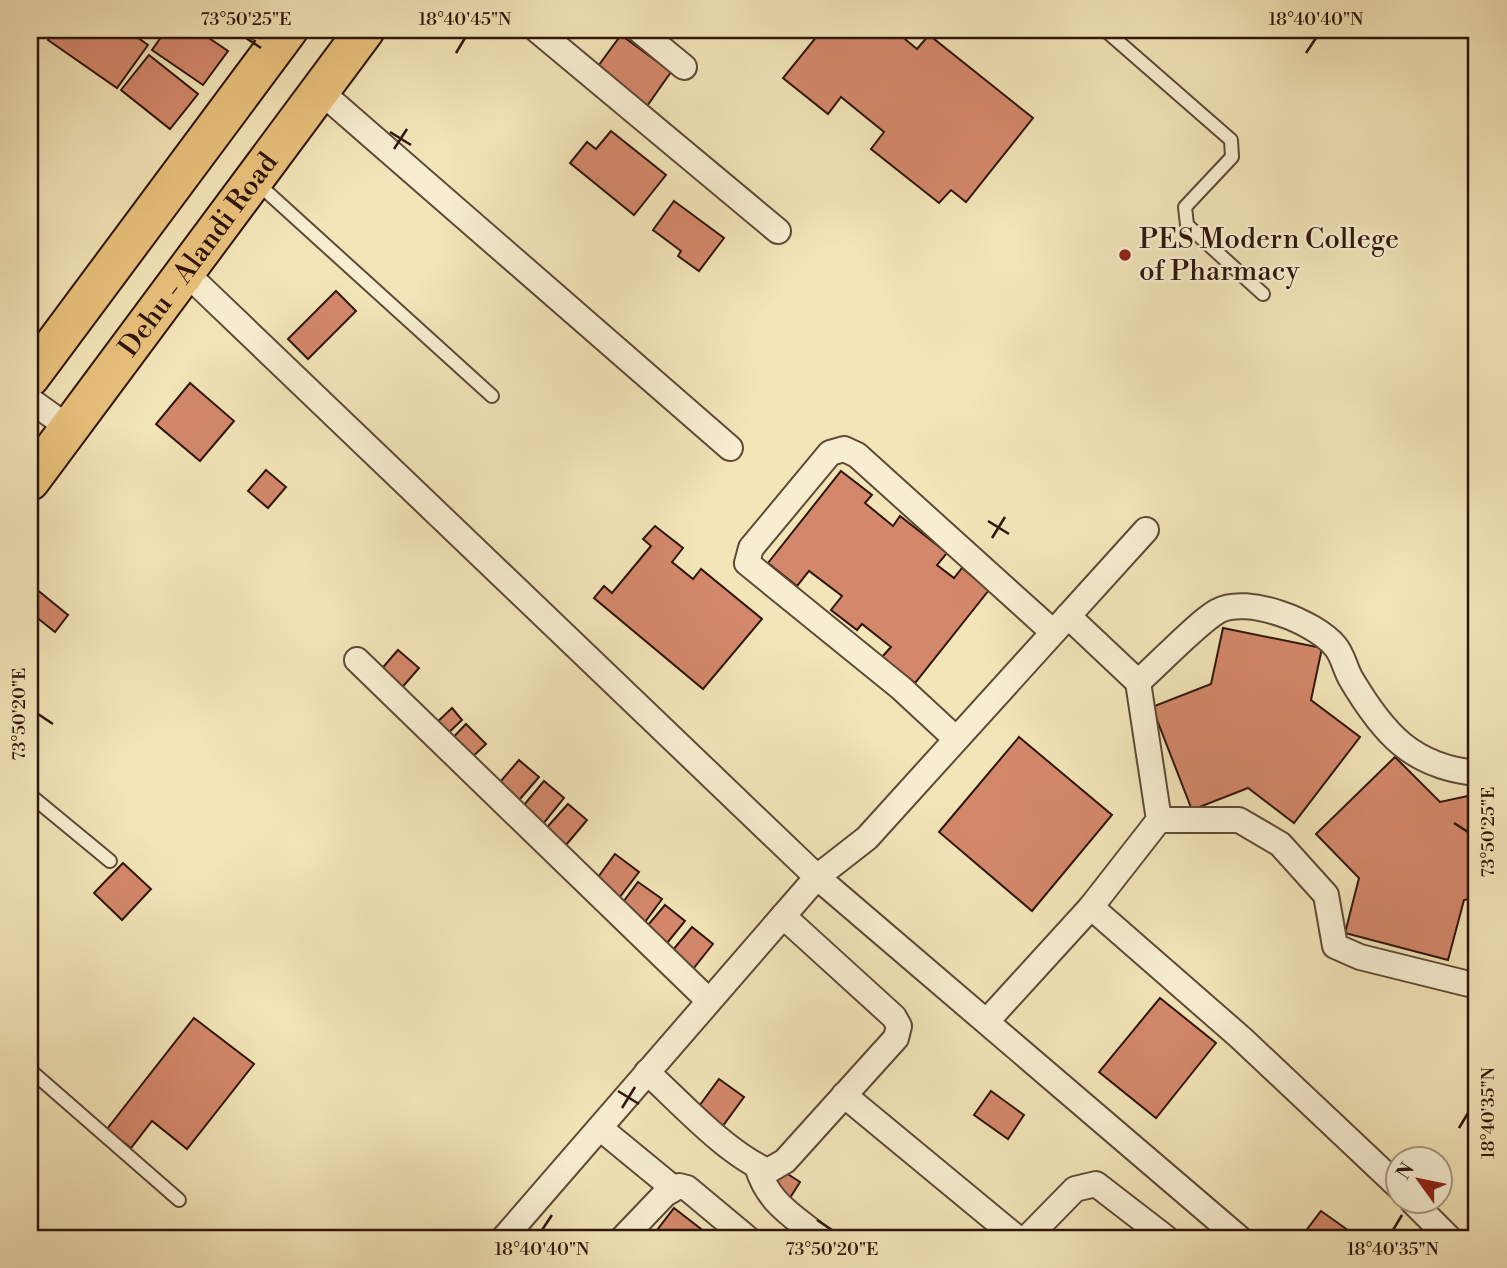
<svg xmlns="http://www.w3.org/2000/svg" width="1507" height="1268" font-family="'Libre Bodoni',serif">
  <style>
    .building { fill: #d4886b; stroke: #2f150c; stroke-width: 2 }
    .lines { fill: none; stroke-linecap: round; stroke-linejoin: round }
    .service-casing { stroke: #604937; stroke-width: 16 }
    .minor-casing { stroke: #604937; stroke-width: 28 }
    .primary-casing { stroke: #2f150c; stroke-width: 42 }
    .service { stroke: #f7eed1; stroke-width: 12 }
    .minor { stroke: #f7eed1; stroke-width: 24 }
    .primary { stroke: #e9c27c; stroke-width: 38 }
    .ticks { fill: none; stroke: #2f150c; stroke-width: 2.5 }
    .poi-dot { fill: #8f2418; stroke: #f7eed1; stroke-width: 2.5 }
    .labels { text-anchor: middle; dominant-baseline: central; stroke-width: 5; stroke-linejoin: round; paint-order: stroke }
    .poi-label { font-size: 28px; fill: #2f150c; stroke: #f7eed1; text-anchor: start }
    .street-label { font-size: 28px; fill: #2f150c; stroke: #f7eed1 }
    .neatline { fill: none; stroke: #2f150c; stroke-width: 2.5 }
    .ticks-label { font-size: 18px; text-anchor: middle; fill: #2f150c }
  </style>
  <rect width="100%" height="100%" fill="#f2e5b8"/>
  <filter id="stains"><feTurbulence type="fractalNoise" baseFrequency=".00286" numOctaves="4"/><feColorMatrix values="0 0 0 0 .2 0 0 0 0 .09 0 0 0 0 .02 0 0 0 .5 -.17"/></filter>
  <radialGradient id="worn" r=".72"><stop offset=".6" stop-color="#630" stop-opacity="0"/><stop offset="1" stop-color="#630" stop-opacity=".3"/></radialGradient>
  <g class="building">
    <polygon points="55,30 127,30 148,45 117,88 48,40"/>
    <polygon points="166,30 197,30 228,51 203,85 152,50"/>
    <polygon points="822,30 905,30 900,35 917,49 929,35 1033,118 966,202 951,190 939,203 871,149 884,132 841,97 828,114 783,78"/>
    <polygon points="621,35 671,72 647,106 596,69"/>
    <polygon points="149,55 198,94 170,129 121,90"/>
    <polygon points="611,131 666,175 634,215 570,163 587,142 596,149"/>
    <polygon points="674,201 724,238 699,271 678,256 681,251 653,230"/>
    <polygon points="336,291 356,311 308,359 288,339"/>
    <polygon points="190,383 234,421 200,461 156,424"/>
    <polygon points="266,470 286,487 268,508 248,491"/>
    <polygon points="841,471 872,495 865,503 893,526 900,516 947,553 937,565 954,578 962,568 989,590 915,683 882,657 891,647 862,624 857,630 831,610 842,596 809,571 797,586 768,563"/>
    <polygon points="655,526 683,548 672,562 693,579 701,569 762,619 703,689 594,598 604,586 612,593 651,546 643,539"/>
    <polygon points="30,584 68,615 55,632 30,612"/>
    <polygon points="1223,628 1322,648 1311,700 1360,737 1294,823 1248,788 1192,810 1152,707 1211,684"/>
    <polygon points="398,650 419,668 399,691 378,673"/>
    <polygon points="452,708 462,720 444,737 433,726"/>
    <polygon points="466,724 486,744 465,764 446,745"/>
    <polygon points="1019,737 1112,815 1032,911 939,832"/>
    <polygon points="1395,757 1440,802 1477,794 1477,897 1464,900 1448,960 1345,933 1359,878 1316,834"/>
    <polygon points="519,760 539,777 514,806 494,789"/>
    <polygon points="544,781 564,798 539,829 518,812"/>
    <polygon points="568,804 587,820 561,851 541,834"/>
    <polygon points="615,854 639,872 616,902 593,884"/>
    <polygon points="123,863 151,889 122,920 94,893"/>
    <polygon points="638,882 662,899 642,926 618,909"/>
    <polygon points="665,905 685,921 663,948 642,932"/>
    <polygon points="692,927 713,944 689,974 668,956"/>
    <polygon points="1160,998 1216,1043 1156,1118 1099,1072"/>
    <polygon points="194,1018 254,1064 187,1149 152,1121 131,1148 107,1129"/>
    <polygon points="719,1079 744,1097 722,1127 697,1109"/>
    <polygon points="991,1091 1024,1115 1008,1139 974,1115"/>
    <polygon points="783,1171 800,1182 788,1201 771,1190"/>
    <polygon points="674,1208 701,1229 694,1238 651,1238"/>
    <polygon points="1321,1211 1359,1238 1314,1238 1305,1232"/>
  </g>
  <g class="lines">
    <defs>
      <g id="service">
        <polyline points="251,30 271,43"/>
        <polyline points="1105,30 1231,140 1232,157 1185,207 1187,225 1263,294"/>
        <polyline points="256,182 492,396"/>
        <polyline points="30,795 110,861"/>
        <polyline points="30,1070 179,1200"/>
      </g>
      <g id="minor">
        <polyline points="537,30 778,231"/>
        <polyline points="639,30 684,67"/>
        <polyline points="320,91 730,448"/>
        <polyline points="185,272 817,877 1239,1238"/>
        <polyline points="30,400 69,428"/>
        <polyline points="357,660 709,1001"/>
        <path d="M1138,682C1159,664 1197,623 1218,611C1248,595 1315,622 1335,646C1343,655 1345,669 1351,679C1383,733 1412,767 1477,773"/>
        <polyline points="956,739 901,688 747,563 751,548 830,453 844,449 857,455 1053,632"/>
        <polyline points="1159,820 1239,820 1280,844 1326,895 1335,946 1360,957 1477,986"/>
        <polyline points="1091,907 1241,1038 1398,1186"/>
        <polyline points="987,1021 1091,907 1159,820 1138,682 1068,616"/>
        <path d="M647,1072C682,1104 726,1153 768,1171L785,1161L896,1038L899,1026L894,1017L783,916"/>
        <polyline points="844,1095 1017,1238"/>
        <polyline points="600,1128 673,1188"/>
        <path d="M757,1166C768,1203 791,1214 820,1238"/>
        <polyline points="1413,1202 1449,1238"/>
        <polyline points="504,1238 817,877 867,838 1146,530"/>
        <polyline points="623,1238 665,1194 679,1186 687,1188 747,1238"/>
        <polyline points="1027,1238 1075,1189 1096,1184 1166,1238"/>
      </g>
      <g id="primary">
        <polyline points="30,377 288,30"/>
        <path id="s1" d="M30,481L365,30"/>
      </g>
    </defs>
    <use href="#service" class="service-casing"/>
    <use href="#minor" class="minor-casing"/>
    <use href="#primary" class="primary-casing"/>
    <use href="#service" class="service"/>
    <use href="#minor" class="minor"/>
    <use href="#primary" class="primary"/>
  </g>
  <path class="ticks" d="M246,38L261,48M456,53L465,38M1306,53L1316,38M390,132L411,145M394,149L407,129M988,521L1009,534M992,538L1005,517M38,714L53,724M1454,823L1468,832M618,1091L639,1104M622,1108L635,1087M1459,1128L1468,1113M817,1220L832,1230M542,1230L552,1215M1393,1230L1402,1215"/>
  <circle class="poi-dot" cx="1125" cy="255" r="7"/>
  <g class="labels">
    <g class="poi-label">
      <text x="1139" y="239">PES Modern College<tspan x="1139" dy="32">of Pharmacy</tspan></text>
    </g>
    <g class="street-label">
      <text stroke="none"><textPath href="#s1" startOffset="282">Dehu - Alandi Road</textPath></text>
    </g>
  </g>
  <rect width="1507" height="1268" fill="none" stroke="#f2e5b8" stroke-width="77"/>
  <g transform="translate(1419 1180) rotate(303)"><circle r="33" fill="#f7eed1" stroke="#a79782" stroke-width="2"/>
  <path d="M0-5L12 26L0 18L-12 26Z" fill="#8f2418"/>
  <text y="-10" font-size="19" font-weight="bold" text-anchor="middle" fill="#2f150c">N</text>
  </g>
  <rect x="38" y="38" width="1430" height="1192" class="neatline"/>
  <g class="ticks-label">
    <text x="246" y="25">73°50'25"E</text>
    <text x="465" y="25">18°40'45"N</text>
    <text x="1316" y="25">18°40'40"N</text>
    <text transform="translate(19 714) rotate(-90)" y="6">73°50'20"E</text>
    <text transform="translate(1488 832) rotate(-90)" y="6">73°50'25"E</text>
    <text transform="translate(1488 1113) rotate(-90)" y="6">18°40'35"N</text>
    <text x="542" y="1255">18°40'40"N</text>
    <text x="832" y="1255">73°50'20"E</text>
    <text x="1393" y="1255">18°40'35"N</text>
  </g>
  <rect width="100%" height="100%" filter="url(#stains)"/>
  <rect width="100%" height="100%" fill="url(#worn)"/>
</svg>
